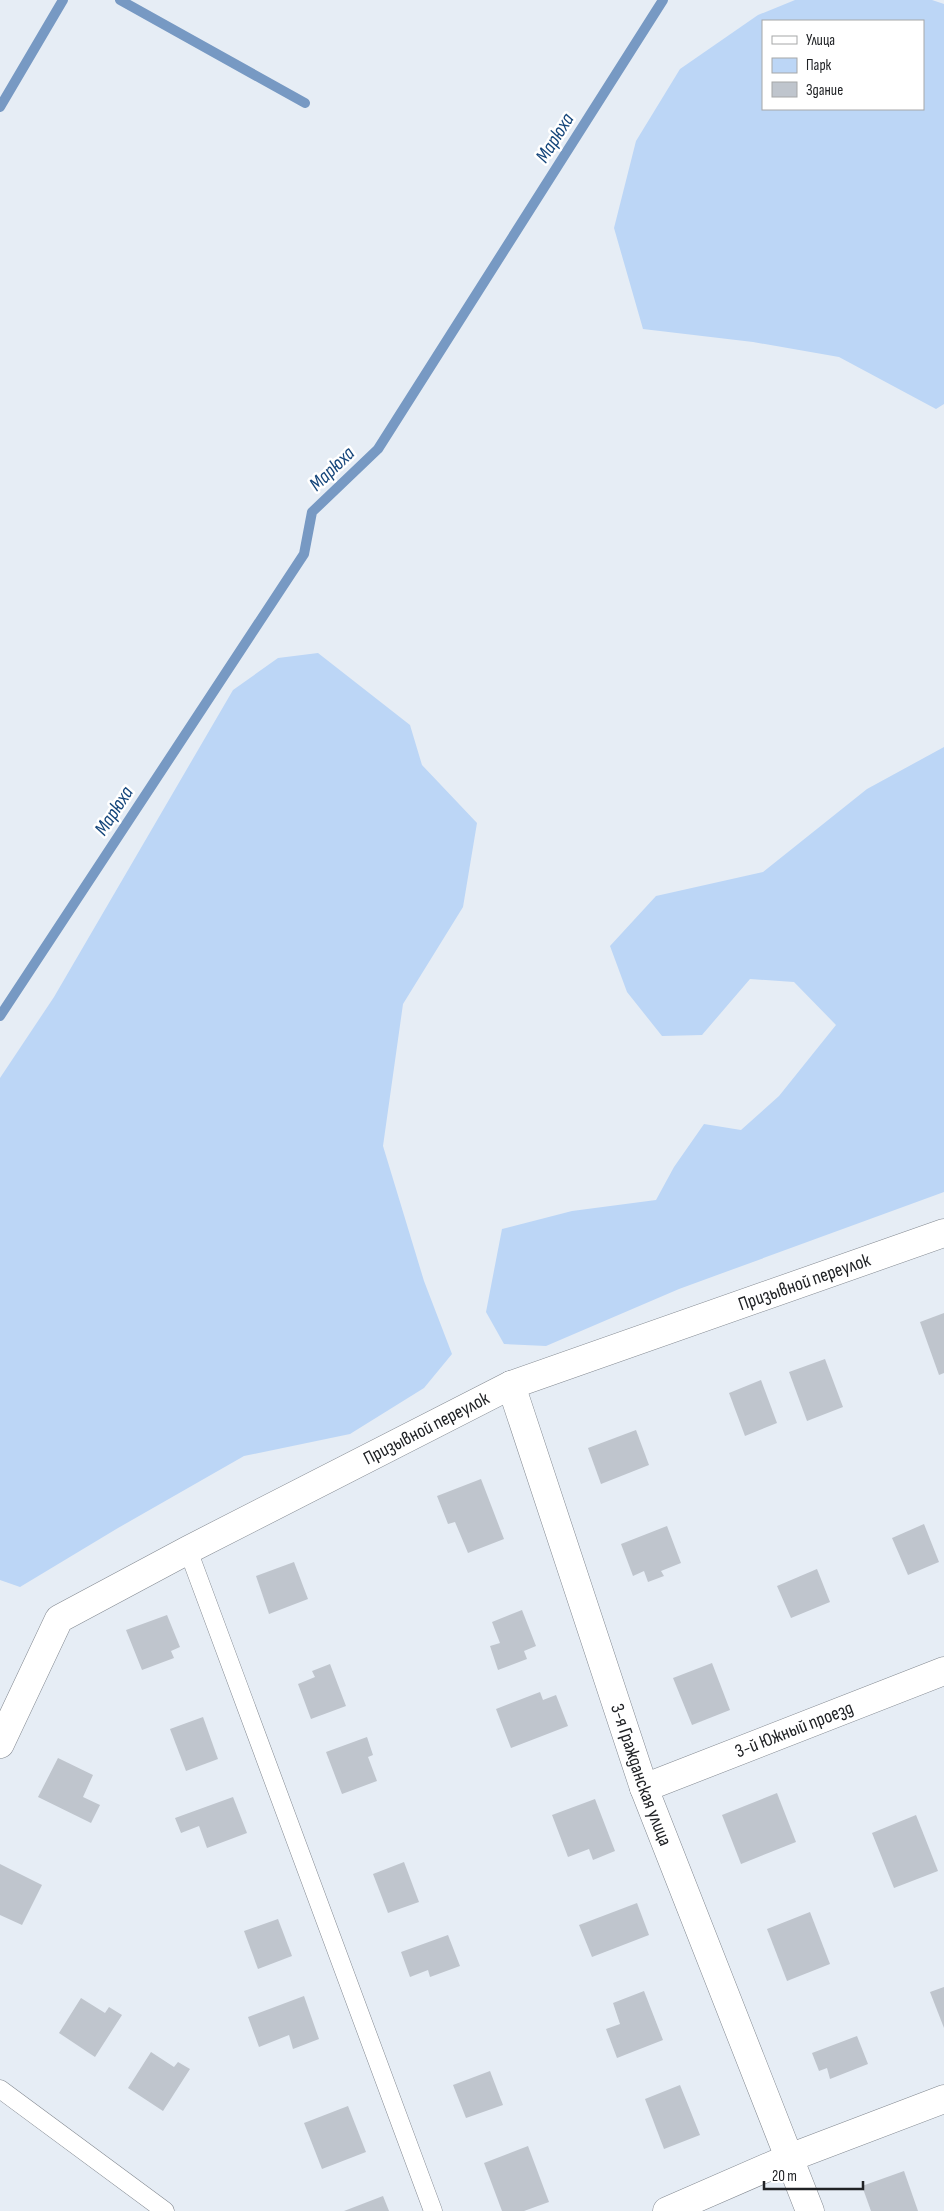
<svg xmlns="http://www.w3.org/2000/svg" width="944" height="2211" font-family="'Sofia Sans Condensed',sans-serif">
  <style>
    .green { fill: #bcd6f6; fill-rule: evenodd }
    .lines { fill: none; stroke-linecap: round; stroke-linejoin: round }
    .stream { stroke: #7799c3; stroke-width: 10 }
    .building { fill: #bfc5cd }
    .service-casing { stroke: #828890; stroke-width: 19 }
    .minor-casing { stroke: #828890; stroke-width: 29 }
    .service { stroke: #fff; stroke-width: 18 }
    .minor { stroke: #fff; stroke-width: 28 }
    .labels { text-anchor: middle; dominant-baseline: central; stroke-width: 5; stroke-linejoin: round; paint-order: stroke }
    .street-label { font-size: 19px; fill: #202225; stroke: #fff }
    .water-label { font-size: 20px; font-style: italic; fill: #14457a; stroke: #fff }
  </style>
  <rect width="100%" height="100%" fill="#e6edf5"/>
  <g class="green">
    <path d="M795,0H932L944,4V404L936,409L839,357L753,342L643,329L614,228L636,141L680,69L758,15ZM923,21V109H763V21Z"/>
    <polygon points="318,653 410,725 422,765 477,823 463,907 403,1004 383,1146 424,1281 452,1354 424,1388 350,1434 244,1456 118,1528 20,1587 0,1580 0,1078 54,997 233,690 278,658"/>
    <polygon points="944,747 944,1192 679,1289 546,1346 504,1344 486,1312 502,1229 572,1211 656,1200 674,1167 704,1124 741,1130 779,1096 836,1025 794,982 750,979 702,1035 662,1036 627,992 610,946 656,896 763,872 867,789"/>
  </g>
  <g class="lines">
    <g class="stream">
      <polyline points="120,0 305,103"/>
      <polyline points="0,107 63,0"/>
      <polyline points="0,1016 304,554 312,512 378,449 663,0"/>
    </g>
  </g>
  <g class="building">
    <polygon points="944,1313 944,1373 939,1375 920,1322"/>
    <polygon points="825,1359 843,1407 807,1421 789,1372"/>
    <polygon points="761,1380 777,1423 745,1436 729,1393"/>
    <polygon points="636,1430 649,1465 601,1484 588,1448"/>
    <polygon points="481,1479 504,1539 468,1553 455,1522 448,1524 437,1496"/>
    <polygon points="924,1524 939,1562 908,1575 892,1538"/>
    <polygon points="667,1526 681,1563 661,1571 664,1576 648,1582 644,1571 633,1576 621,1544"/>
    <polygon points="294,1562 308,1599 269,1614 256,1576"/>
    <polygon points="817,1569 830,1602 791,1618 777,1586"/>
    <polygon points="522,1610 536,1646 524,1651 527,1659 498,1670 490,1646 500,1643 492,1622"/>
    <polygon points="167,1615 180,1647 171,1651 174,1658 142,1670 126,1630"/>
    <polygon points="712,1663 730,1710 692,1725 673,1678"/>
    <polygon points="330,1664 346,1706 311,1719 298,1684 315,1677 312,1671"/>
    <polygon points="540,1692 543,1700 556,1695 568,1726 511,1748 496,1709"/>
    <polygon points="203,1717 218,1759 186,1771 170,1729"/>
    <polygon points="367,1737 373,1755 368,1757 377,1781 342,1794 326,1752"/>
    <polygon points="58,1758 93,1775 83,1797 100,1805 91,1823 38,1797"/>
    <polygon points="777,1793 796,1842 741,1864 722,1815"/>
    <polygon points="233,1797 247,1833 207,1848 199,1826 181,1833 175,1818"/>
    <polygon points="595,1799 615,1851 593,1860 589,1849 568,1857 552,1815"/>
    <polygon points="916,1815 938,1871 894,1888 872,1833"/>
    <polygon points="404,1862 419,1902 388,1913 373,1874"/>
    <polygon points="0,1864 42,1885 22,1925 0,1915"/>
    <polygon points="637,1903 649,1935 592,1957 579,1925"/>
    <polygon points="810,1912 830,1964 787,1981 767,1929"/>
    <polygon points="278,1919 292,1956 258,1969 244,1931"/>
    <polygon points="448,1935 460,1966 430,1977 428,1970 410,1977 401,1952"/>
    <polygon points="944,1987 944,2028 930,1992"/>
    <polygon points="644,1991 663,2040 617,2058 606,2029 620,2024 613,2003"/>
    <polygon points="304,1996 319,2039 293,2049 289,2035 259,2047 248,2017"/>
    <polygon points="81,1998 105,2013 109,2007 122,2015 95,2057 59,2033"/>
    <polygon points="857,2036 868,2064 830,2079 827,2068 819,2071 812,2053"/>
    <polygon points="151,2052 174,2067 178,2062 190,2069 163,2111 128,2088"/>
    <polygon points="490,2071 503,2105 466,2118 453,2085"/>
    <polygon points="680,2085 700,2135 664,2149 645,2099"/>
    <polygon points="348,2106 366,2152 322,2169 304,2123"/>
    <polygon points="528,2146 549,2202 524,2211 502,2211 484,2163"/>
    <polygon points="904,2171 918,2211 871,2211 862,2186"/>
    <polygon points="383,2196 389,2211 344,2211"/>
  </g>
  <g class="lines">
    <defs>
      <g id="service">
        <polyline points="188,1550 433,2211"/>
        <polyline points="0,2089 165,2211"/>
      </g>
      <g id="minor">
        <path id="s1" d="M511,1385L644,1788L810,2211"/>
        <path id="s2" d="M0,1744L59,1619L188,1550L511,1385L944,1233"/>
        <path id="s3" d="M644,1788L944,1671"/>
        <polyline points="667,2211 789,2158 944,2099"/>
      </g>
    </defs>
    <use href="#service" class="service-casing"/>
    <use href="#minor" class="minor-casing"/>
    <use href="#service" class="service"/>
    <use href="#minor" class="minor"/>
  </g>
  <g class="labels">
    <g class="street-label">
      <text stroke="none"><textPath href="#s2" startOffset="958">Призывной переулок</textPath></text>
      <text stroke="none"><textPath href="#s2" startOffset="552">Призывной переулок</textPath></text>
      <text stroke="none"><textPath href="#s3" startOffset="161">3-й Южный проезд</textPath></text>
      <text stroke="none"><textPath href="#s1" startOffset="411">3-я Гражданская улица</textPath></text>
    </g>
    <g class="water-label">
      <text transform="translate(555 138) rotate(-58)">Марюха</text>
      <text transform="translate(332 469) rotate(-44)">Марюха</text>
      <text transform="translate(114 811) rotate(-57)">Марюха</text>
    </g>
  </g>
  <rect x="762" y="20" width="162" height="90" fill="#ffffff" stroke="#a6a7a8"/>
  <rect x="772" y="36" width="25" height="8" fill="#ffffff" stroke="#a6a7a8"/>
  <text x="806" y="45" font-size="15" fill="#202225">Улица</text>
  <rect x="772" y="58" width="25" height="15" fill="#bcd6f6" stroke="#a6a7a8"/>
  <text x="806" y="70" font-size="15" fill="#202225">Парк</text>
  <rect x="772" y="82" width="25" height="15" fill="#bfc5cd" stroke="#a6a7a8"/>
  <text x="806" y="95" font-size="15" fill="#202225">Здание</text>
  <path d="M764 2181v8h99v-8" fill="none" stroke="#202225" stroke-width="2.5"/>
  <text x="772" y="2181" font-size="15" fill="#202225" stroke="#ffffff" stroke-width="4" paint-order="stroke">20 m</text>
</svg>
